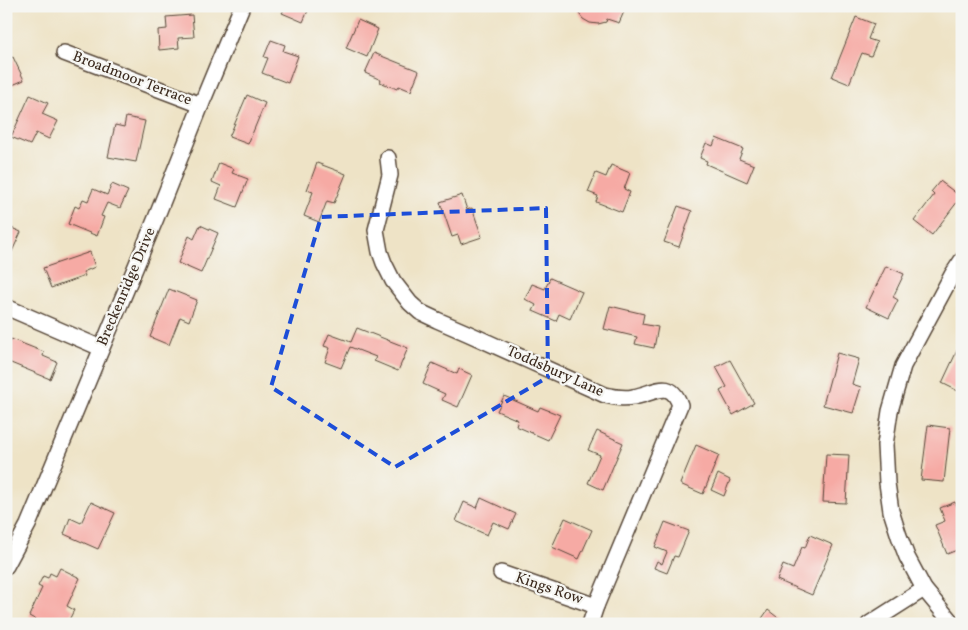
<svg xmlns="http://www.w3.org/2000/svg" width="968" height="630" font-family="Vollkorn,serif">
  <style>
    .building { fill: #f6aaa4 }
    .lines { fill: none; stroke-linecap: round; stroke-linejoin: round }
    .minor-casing { stroke: #564637; stroke-width: 18 }
    .minor { stroke: #fff; stroke-width: 15 }
    .marked { fill: none; stroke: #1d4ed8; stroke-width: 4; stroke-dasharray: 10 6; stroke-linejoin: round }
    .labels { text-anchor: middle; dominant-baseline: central; stroke-width: 4.5; stroke-linejoin: round; paint-order: stroke }
    .street-label { font-size: 15px; fill: #3b2a1e; stroke: #f6f6f2 }
  </style>
  <rect width="100%" height="100%" fill="#f6f6f2"/>
  <filter id="ink" filterUnits="userSpaceOnUse"><feTurbulence type="fractalNoise" baseFrequency=".02" numOctaves="2"/><feDisplacementMap in="SourceGraphic" scale="10" xChannelSelector="R" yChannelSelector="G"/><feConvolveMatrix kernelMatrix="1 2 1 2 8 2 1 2 1" color-interpolation-filters="sRGB"/></filter>
  <filter id="wash" filterUnits="userSpaceOnUse"><feTurbulence type="fractalNoise" baseFrequency=".0096" numOctaves="4" result="noise"/><feDisplacementMap in="SourceGraphic" scale="20" xChannelSelector="R" yChannelSelector="G"/><feGaussianBlur stdDeviation="1.12" result="paint"/><feColorMatrix in="noise" values="0 0 0 0 0 0 0 0 0 0 0 0 0 0 0 0 0 1.4 0 .05"/><feComposite in="paint" operator="in"/></filter>
  <g filter="url(#wash)">
    <rect width="100%" height="100%" fill="#eee3c6"/>
    <g id="blocks">
      <g class="building">
        <polygon points="286,6 310,6 303,22 282,13"/>
        <polygon points="578,6 623,6 626,7 619,23 607,19 606,22 598,24 590,23 583,19 577,11"/>
        <polygon points="192,15 194,37 178,38 179,48 159,50 158,30 167,29 166,17"/>
        <polygon points="856,17 874,24 868,39 877,42 871,56 862,53 849,84 832,77"/>
        <polygon points="358,20 378,29 367,57 346,48"/>
        <polygon points="271,40 285,45 283,51 298,56 288,83 262,73 268,58 264,57"/>
        <polygon points="374,53 419,71 411,91 399,86 397,89 380,82 381,80 365,73"/>
        <polygon points="13,57 24,80 8,87 6,84 6,60"/>
        <polygon points="30,95 48,103 42,114 58,121 49,139 36,133 30,145 11,137"/>
        <polygon points="247,95 265,103 248,144 229,137"/>
        <polygon points="126,117 145,121 136,162 108,157 115,125 124,127"/>
        <polygon points="716,138 743,149 739,159 754,165 747,182 706,164 707,161 700,158 706,143 713,146"/>
        <polygon points="219,163 234,169 232,173 248,179 237,207 216,199 221,186 212,182"/>
        <polygon points="317,163 346,174 334,203 327,201 319,222 304,216 313,192 307,190"/>
        <polygon points="611,165 630,173 624,189 630,192 622,212 596,202 598,196 588,192 596,173 606,177"/>
        <polygon points="940,181 961,197 932,235 914,221 934,195 931,192"/>
        <polygon points="112,184 128,191 120,208 107,203 101,216 104,217 97,236 68,224 75,206 79,208 83,199 88,201 93,189 107,195"/>
        <polygon points="462,195 467,210 472,208 482,237 461,244 458,235 452,237 440,202"/>
        <polygon points="678,206 692,211 679,247 664,242"/>
        <polygon points="200,225 218,233 201,273 178,263 189,236 194,239"/>
        <polygon points="7,226 21,232 9,258 6,257"/>
        <polygon points="90,252 95,267 83,272 85,276 51,288 43,268"/>
        <polygon points="886,266 904,274 893,297 898,300 889,318 866,307"/>
        <polygon points="550,278 582,292 570,319 559,314 556,321 533,311 536,305 525,299 532,284 545,289"/>
        <polygon points="169,289 197,300 189,321 180,317 169,345 150,337"/>
        <polygon points="610,306 644,314 642,324 658,327 654,348 635,344 637,337 604,329"/>
        <polygon points="357,328 408,348 398,371 374,361 376,357 350,347 341,368 325,362 330,348 324,346 329,334 351,342"/>
        <polygon points="11,339 44,352 43,356 57,362 50,379 6,361 6,351"/>
        <polygon points="962,340 962,389 960,392 942,383"/>
        <polygon points="837,353 859,359 852,384 861,387 853,413 823,405"/>
        <polygon points="730,360 754,403 733,415 720,391 727,387 716,367"/>
        <polygon points="432,363 457,374 459,369 472,375 458,407 442,400 445,394 423,384"/>
        <polygon points="504,396 538,411 540,407 560,415 548,440 516,426 518,420 497,411"/>
        <polygon points="928,425 950,428 944,482 921,480"/>
        <polygon points="597,431 623,443 603,490 588,483 600,455 588,450"/>
        <polygon points="696,445 719,455 703,494 680,484"/>
        <polygon points="826,454 849,455 846,503 823,502"/>
        <polygon points="718,474 730,480 724,496 711,490"/>
        <polygon points="481,498 516,514 509,529 493,522 487,535 456,521 464,502 477,508"/>
        <polygon points="91,502 115,513 98,549 64,534 70,518 81,523"/>
        <polygon points="955,502 959,510 962,508 962,548 947,554 935,525 945,521 940,508"/>
        <polygon points="565,518 592,530 579,559 552,547"/>
        <polygon points="665,522 689,531 678,557 674,556 667,573 654,568 657,561 662,564 667,552 655,547"/>
        <polygon points="810,535 833,545 812,595 777,580 783,565 793,569 802,547 805,548"/>
        <polygon points="60,568 80,578 67,606 74,610 67,624 44,624 29,616 42,588 38,586 43,576 48,578 50,573 56,576"/>
        <polygon points="768,610 786,624 758,624"/>
      </g>
    </g>
  </g>
  <g filter="url(#ink)">
    <use href="#blocks" fill-opacity="0" stroke="#564637" stroke-width="1"/>
    <g class="lines">
      <defs>
        <g id="minor">
          <polyline points="64,53 201,105"/>
          <path d="M388,158L390,175L376,230L380,252L384,263L393,281L410,303L420,312L437,320L467,333L605,395C614,397 623,399 633,397C654,394 670,377 680,405L596,606L590,624"/>
          <polyline points="6,307 101,348"/>
          <polyline points="6,566 28,525 156,218 201,105 242,6"/>
          <polyline points="501,573 596,606"/>
          <polyline points="869,624 924,589"/>
          <polyline points="953,624 924,589 907,557 899,536 891,511 887,483 885,445 890,411 903,366 952,275 962,260"/>
        </g>
      </defs>
      <use href="#minor" class="minor-casing"/>
      <use href="#minor" class="minor"/>
    </g>
  </g>
  <path class="marked" d="M546,208L548,377L395,467L271,387L321,217Z"/>
  <g class="labels">
    <g class="street-label">
      <text transform="translate(132 79) rotate(21)">Broadmoor Terrace</text>
      <text transform="translate(127 287) rotate(-67)">Breckenridge Drive</text>
      <text transform="translate(555 372) rotate(24)">Toddsbury Lane</text>
      <text transform="translate(549 589) rotate(19)">Kings Row</text>
    </g>
  </g>
  <rect width="968" height="630" fill="none" stroke="#f6f6f2" stroke-width="25"/>
</svg>
